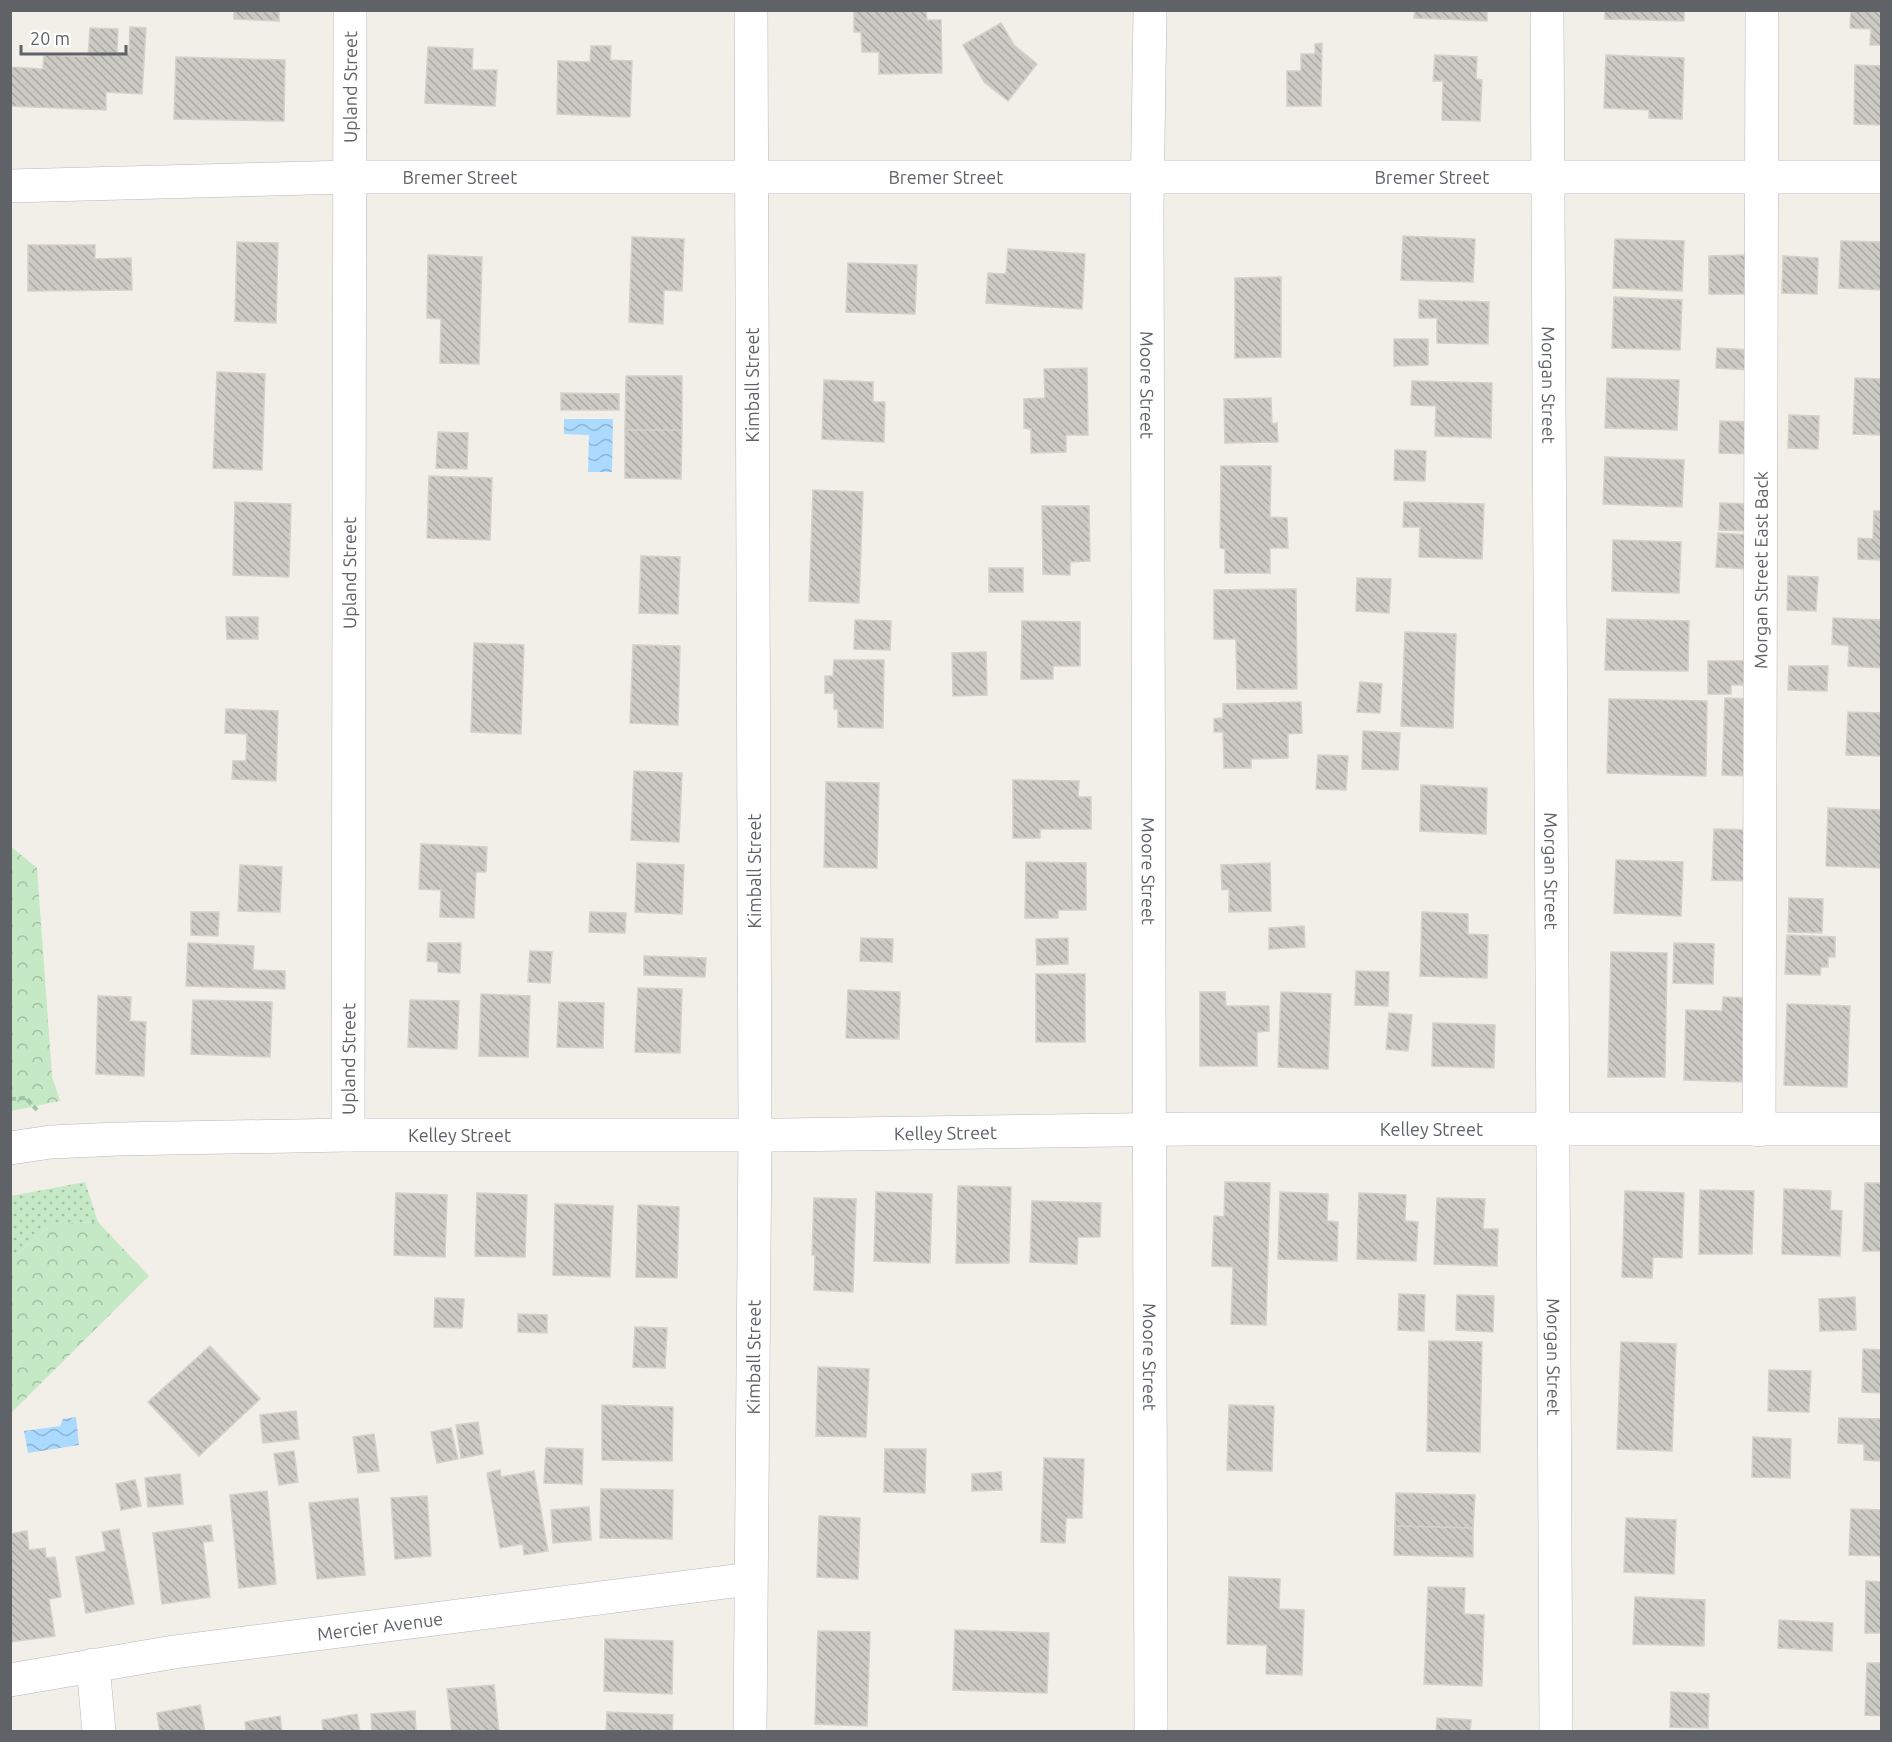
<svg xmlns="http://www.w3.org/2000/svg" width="1892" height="1742" font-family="Ubuntu,sans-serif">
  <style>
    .grass { fill: url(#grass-dots) }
    .forest { fill: url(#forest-crowns) }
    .water { fill: url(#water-waves) }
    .building { fill: url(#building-back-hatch); stroke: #d6d1c6; stroke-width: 1.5 }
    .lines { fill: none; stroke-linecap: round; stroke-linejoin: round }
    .minor-casing { stroke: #b5b8bc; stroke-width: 34 }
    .path { stroke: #9cc7a9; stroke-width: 4; stroke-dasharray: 6 3; stroke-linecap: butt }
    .minor { stroke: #fff; stroke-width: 33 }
    .labels { text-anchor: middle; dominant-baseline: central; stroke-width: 5; stroke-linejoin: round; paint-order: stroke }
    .street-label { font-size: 18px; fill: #5f6368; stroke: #fff }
  </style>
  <defs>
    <pattern id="grass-dots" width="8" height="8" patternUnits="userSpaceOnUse" patternTransform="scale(1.5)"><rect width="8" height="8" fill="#c5e8c5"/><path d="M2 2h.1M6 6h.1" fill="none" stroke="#a3c0a4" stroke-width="1.8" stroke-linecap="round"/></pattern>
    <pattern id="forest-crowns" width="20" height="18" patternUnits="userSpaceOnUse" patternTransform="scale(1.5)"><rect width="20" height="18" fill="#c5e8c5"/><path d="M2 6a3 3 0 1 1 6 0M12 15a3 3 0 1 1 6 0" fill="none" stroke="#a3c0a4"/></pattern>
    <pattern id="water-waves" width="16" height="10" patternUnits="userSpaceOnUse" patternTransform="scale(1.5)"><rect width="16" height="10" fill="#aadaff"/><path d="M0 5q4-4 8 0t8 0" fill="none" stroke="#8eb4d2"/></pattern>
    <pattern id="building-back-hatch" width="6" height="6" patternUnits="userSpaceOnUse" patternTransform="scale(1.5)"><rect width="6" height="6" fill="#cccac5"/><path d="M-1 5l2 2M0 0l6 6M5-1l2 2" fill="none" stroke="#a9a8a4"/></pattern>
  </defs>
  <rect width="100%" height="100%" fill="#f1efe8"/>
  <polygon class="grass" points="85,1182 98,1222 53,1224 11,1259 11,1196"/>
  <g class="forest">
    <polygon points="10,846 37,868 52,1076 60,1101 11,1111"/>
    <polygon points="98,1222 149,1276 11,1413 11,1259 53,1224"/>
  </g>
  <g class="water">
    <polygon points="564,419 613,419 612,472 588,472 589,435 564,434"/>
    <polygon points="76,1417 79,1445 28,1453 24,1431 60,1426 63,1419"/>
  </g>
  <g class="building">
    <polygon points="234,10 279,10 279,21 234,19"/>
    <polygon points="854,10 926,10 927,20 941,20 942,73 879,74 879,52 862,52 861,32 854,32"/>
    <polygon points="1415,10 1487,10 1487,21 1414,18"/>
    <polygon points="1605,10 1684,10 1684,21 1605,19"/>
    <polygon points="1851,10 1882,10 1882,45 1870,45 1871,29 1850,28"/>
    <polygon points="1001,23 1014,45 1037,64 1008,101 984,82 963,45"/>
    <polygon points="130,27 146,28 142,94 106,92 106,110 10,106 10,67 43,69 44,55 88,57 90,28 118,29 117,53 129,53"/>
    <polygon points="1322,43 1321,106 1287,106 1287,71 1301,71 1301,54 1315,54 1315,44"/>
    <polygon points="591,46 611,46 610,60 632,61 630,117 557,114 558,61 590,62"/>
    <polygon points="428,47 473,49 472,70 497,70 495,106 425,103"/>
    <polygon points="1435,55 1477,57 1476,79 1482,80 1480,121 1442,120 1443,81 1433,81"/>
    <polygon points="1606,55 1684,58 1682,119 1649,118 1649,110 1604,108"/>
    <polygon points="176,57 285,60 284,121 174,119"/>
    <polygon points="1855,65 1882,66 1882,125 1854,124"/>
    <polygon points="1403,236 1475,239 1473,282 1401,280"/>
    <polygon points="632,237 684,239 682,291 664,290 663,324 629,322"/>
    <polygon points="1615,239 1684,241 1682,291 1613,288"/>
    <polygon points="1841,241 1882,242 1882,290 1839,288"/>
    <polygon points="237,242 278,243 276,323 235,321"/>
    <polygon points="28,245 95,245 95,259 131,258 132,290 28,291"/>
    <polygon points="1008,249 1085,254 1082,309 986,303 988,273 1006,274"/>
    <polygon points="428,255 482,257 479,364 440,363 441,319 427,318"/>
    <polygon points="1749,255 1749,294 1709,294 1709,256"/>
    <polygon points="1783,256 1818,258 1817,294 1782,293"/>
    <polygon points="848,263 917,265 915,314 846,312"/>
    <polygon points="1281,277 1281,357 1235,358 1235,278"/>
    <polygon points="1614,297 1682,300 1680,350 1612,348"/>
    <polygon points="1419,300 1489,302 1488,344 1437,343 1437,318 1419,318"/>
    <polygon points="1394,339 1428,339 1428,365 1394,366"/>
    <polygon points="1717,348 1751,350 1750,370 1716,368"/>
    <polygon points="1087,368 1088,435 1066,435 1066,452 1031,453 1031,429 1024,428 1024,399 1045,398 1044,369"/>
    <polygon points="217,372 265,374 262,470 213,468"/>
    <polygon points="626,376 682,376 682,430 625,430"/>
    <polygon points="1607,378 1679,380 1677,430 1605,428"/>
    <polygon points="1855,378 1882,379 1882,435 1853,434"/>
    <polygon points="824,380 873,382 873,402 885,402 884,442 822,439"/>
    <polygon points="1412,381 1492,383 1491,438 1435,436 1436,406 1411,405"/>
    <polygon points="561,393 619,394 619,410 561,410"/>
    <polygon points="1271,398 1272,424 1277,423 1278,442 1225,443 1224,399"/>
    <polygon points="1789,415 1819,416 1818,449 1788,448"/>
    <polygon points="1720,421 1750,422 1749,454 1719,453"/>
    <polygon points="625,430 682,430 681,479 625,478"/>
    <polygon points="438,432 468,433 467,469 436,468"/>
    <polygon points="1395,450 1426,451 1425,481 1394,480"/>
    <polygon points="1605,457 1684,460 1682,507 1603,504"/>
    <polygon points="1221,466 1271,466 1270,517 1287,518 1288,548 1270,548 1270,573 1225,573 1225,549 1220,548"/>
    <polygon points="429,476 492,478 490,540 427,538"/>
    <polygon points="813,490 863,492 859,603 809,601"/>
    <polygon points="235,502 291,504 289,577 233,575"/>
    <polygon points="1404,502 1484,504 1482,559 1419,557 1420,527 1403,527"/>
    <polygon points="1720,503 1752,504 1751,531 1719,530"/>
    <polygon points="1042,506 1089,506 1090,561 1070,562 1070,575 1043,574"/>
    <polygon points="1874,511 1882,511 1882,560 1858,559 1858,538 1873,539"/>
    <polygon points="1718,533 1752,535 1750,569 1716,567"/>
    <polygon points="1613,540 1681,542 1679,593 1612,591"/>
    <polygon points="641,556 680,557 678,614 639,613"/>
    <rect x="989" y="568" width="34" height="24"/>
    <polygon points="1788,576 1818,577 1816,611 1787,610"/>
    <polygon points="1357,578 1391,579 1389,613 1356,611"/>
    <polygon points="1296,589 1297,689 1237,689 1236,639 1214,639 1214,590"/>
    <polygon points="226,617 258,617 258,639 227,639"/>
    <polygon points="1833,618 1882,620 1882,668 1848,666 1849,646 1832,644"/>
    <polygon points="1607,619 1689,621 1688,671 1605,670"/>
    <polygon points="855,620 891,621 890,650 854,649"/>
    <polygon points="1022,621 1080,622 1080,666 1053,666 1053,679 1021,679"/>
    <polygon points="1405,632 1456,634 1453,728 1401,726"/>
    <polygon points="474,643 524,645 521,734 471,732"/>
    <polygon points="633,645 680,646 678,725 630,723"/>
    <polygon points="986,652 987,695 953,696 952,653"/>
    <polygon points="834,660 884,660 883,728 838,727 838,709 834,709 834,693 825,693 825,676 833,676"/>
    <polygon points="1708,661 1747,661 1747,685 1731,685 1731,694 1708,694"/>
    <polygon points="1789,666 1828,666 1827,691 1788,690"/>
    <polygon points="1360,682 1382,684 1380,713 1357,712"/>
    <polygon points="1725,698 1752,699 1749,776 1722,775"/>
    <polygon points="1609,699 1707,701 1706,776 1607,773"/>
    <polygon points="1301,702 1302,733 1288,734 1288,758 1251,759 1251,768 1224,768 1223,732 1214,732 1214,719 1223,718 1223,704"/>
    <polygon points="226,709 278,711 276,781 232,779 233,761 246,761 247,734 225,733"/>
    <polygon points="1848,712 1882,713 1882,756 1846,755"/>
    <polygon points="1363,731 1400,733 1398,770 1362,769"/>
    <polygon points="1318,755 1348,756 1346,790 1316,789"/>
    <polygon points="634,771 682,773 679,842 631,840"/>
    <polygon points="1013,780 1079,781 1078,797 1091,797 1091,829 1040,829 1040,838 1013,838"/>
    <polygon points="826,782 879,783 877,868 824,867"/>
    <polygon points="1421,785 1487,788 1486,834 1420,831"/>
    <polygon points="1828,808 1882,810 1882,868 1826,866"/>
    <polygon points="1714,829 1751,830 1749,881 1712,880"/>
    <polygon points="421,844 487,847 486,872 476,872 474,918 440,917 441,890 419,889"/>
    <polygon points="1616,860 1683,862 1681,916 1614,913"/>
    <polygon points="1026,862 1086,863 1086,910 1058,910 1058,918 1025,918"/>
    <polygon points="637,863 684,865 682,914 635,912"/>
    <polygon points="1270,863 1271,911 1229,912 1229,889 1222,890 1221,865"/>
    <polygon points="240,865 282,867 280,912 238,911"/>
    <polygon points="1789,898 1823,899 1822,933 1788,932"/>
    <polygon points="191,912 219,912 218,936 191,935"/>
    <polygon points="590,912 626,913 625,933 589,932"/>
    <polygon points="1422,912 1468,914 1468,934 1488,935 1487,978 1420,976"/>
    <polygon points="1304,926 1305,947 1269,949 1269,928"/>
    <polygon points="1787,935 1835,937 1835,957 1828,957 1828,967 1821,967 1820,975 1785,974"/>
    <polygon points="861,938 893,939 892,962 860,961"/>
    <polygon points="1068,938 1068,964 1037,965 1036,939"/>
    <polygon points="188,943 254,946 253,970 285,971 285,989 186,986"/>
    <polygon points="428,943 461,943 460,973 438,972 438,962 427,961"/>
    <polygon points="1674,943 1714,944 1713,984 1673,983"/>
    <polygon points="530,951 552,952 550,983 528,982"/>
    <polygon points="1611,952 1667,953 1665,1077 1608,1077"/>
    <polygon points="644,956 706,958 705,977 644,975"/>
    <polygon points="1356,971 1389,972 1388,1006 1355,1005"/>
    <rect x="1036" y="974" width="49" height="68"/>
    <polygon points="638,988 682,989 680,1053 635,1052"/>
    <polygon points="848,990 900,992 899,1039 846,1038"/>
    <polygon points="1200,992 1225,992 1226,1006 1269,1006 1269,1031 1257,1032 1257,1066 1200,1066"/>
    <polygon points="1281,992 1331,994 1328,1069 1278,1067"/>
    <polygon points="481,994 530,996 528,1057 479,1056"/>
    <polygon points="98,996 131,997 130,1021 146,1022 144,1076 96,1074"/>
    <polygon points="1723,997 1747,998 1744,1082 1684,1080 1686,1010 1722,1011"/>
    <polygon points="193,1000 272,1002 270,1057 191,1054"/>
    <polygon points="410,1000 459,1001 457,1049 408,1047"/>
    <polygon points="559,1002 604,1003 603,1048 557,1047"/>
    <polygon points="1787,1004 1850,1006 1847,1087 1784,1085"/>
    <polygon points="1389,1013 1412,1015 1408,1051 1386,1049"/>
    <polygon points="1433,1023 1495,1025 1494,1068 1432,1066"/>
    <polygon points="1225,1182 1270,1183 1266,1325 1231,1324 1233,1267 1212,1266 1214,1216 1224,1217"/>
    <polygon points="1865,1183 1882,1183 1882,1251 1863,1251"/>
    <polygon points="958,1186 1011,1187 1009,1263 956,1263"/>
    <polygon points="1784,1189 1831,1191 1830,1210 1842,1211 1840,1256 1782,1254"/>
    <polygon points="1700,1190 1754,1191 1752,1254 1699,1254"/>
    <polygon points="1625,1191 1684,1193 1682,1258 1653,1257 1652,1278 1622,1277"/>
    <polygon points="876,1192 932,1194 930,1263 874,1261"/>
    <polygon points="1280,1192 1328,1194 1327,1221 1338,1222 1337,1261 1278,1259"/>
    <polygon points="396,1193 447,1195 445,1257 394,1255"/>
    <polygon points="477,1193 527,1195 525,1257 475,1256"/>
    <polygon points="1359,1193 1406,1195 1405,1221 1418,1222 1416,1261 1357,1259"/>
    <polygon points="814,1198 856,1199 853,1292 814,1290 815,1255 812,1255"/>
    <polygon points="1437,1198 1485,1199 1483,1229 1498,1229 1497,1266 1434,1264"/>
    <polygon points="1032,1201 1101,1203 1100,1237 1078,1237 1077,1264 1030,1262"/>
    <polygon points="555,1204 613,1206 610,1277 553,1275"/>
    <polygon points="638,1205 679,1207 677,1278 636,1277"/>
    <polygon points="1399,1294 1425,1295 1424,1331 1398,1330"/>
    <polygon points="1457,1295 1494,1296 1493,1332 1456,1330"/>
    <polygon points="1855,1297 1856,1330 1820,1331 1819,1299"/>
    <polygon points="435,1298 464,1299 462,1328 434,1327"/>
    <polygon points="518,1314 547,1315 547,1333 518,1332"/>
    <polygon points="635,1327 667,1328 665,1368 633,1367"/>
    <polygon points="1429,1341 1482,1342 1480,1452 1427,1451"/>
    <polygon points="1621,1342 1676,1344 1672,1451 1617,1449"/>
    <polygon points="210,1346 260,1399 199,1456 148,1402"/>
    <polygon points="1863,1349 1882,1350 1882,1393 1862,1392"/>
    <polygon points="818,1367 869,1369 866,1437 816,1436"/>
    <polygon points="1769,1370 1811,1371 1809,1412 1768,1411"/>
    <polygon points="602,1405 673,1407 672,1461 602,1460"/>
    <polygon points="1229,1405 1274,1406 1272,1471 1227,1470"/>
    <polygon points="296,1411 299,1439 263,1443 260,1415"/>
    <polygon points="1839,1418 1882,1419 1882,1461 1864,1460 1864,1444 1838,1443"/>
    <polygon points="478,1422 483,1454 461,1458 456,1425"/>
    <polygon points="451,1428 458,1459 437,1463 431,1432"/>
    <polygon points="374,1434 379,1471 358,1473 353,1437"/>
    <polygon points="1753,1437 1791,1439 1790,1478 1752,1477"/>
    <polygon points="546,1448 583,1449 582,1484 544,1483"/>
    <polygon points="885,1449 926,1449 925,1493 884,1492"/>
    <polygon points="294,1451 298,1482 279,1485 274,1454"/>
    <polygon points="1044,1458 1084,1459 1082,1518 1066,1518 1065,1543 1041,1542"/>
    <polygon points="500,1470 501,1477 534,1471 548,1551 524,1555 523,1544 500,1548 487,1473"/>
    <polygon points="1001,1472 1002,1490 972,1491 972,1474"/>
    <polygon points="180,1474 183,1504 148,1507 145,1478"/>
    <polygon points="135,1480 141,1506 121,1510 116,1484"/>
    <polygon points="601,1489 673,1490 672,1539 600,1538"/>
    <polygon points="267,1491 276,1584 239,1588 230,1495"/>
    <polygon points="1396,1493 1475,1495 1473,1528 1395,1526"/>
    <polygon points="427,1496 431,1556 395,1559 391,1498"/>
    <polygon points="358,1498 365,1575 317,1579 309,1503"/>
    <polygon points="589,1507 591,1540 553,1543 551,1510"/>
    <polygon points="1851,1509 1882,1510 1882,1556 1849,1555"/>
    <polygon points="819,1516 860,1518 858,1579 817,1577"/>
    <polygon points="1626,1518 1676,1520 1674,1574 1624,1572"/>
    <polygon points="211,1525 213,1541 203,1542 210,1597 162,1604 153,1533"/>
    <polygon points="1395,1526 1473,1528 1473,1557 1394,1555"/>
    <polygon points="119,1529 134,1604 86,1613 76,1557 106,1551 102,1532"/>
    <polygon points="27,1531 29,1550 45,1548 46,1558 55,1557 61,1597 49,1599 55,1636 10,1642 10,1534"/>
    <polygon points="1229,1577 1280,1579 1279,1609 1304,1610 1302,1675 1266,1674 1267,1645 1227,1644"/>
    <polygon points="1866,1581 1882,1582 1882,1633 1865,1633"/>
    <polygon points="1428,1587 1465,1588 1464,1614 1484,1615 1482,1686 1424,1684"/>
    <polygon points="1635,1597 1705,1600 1704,1646 1633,1644"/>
    <polygon points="1779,1620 1833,1623 1832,1651 1778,1648"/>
    <polygon points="955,1630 1049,1633 1047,1693 953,1690"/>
    <polygon points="818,1631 870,1632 867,1726 815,1724"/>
    <polygon points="605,1639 673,1641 672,1694 604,1691"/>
    <polygon points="1867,1663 1882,1663 1882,1716 1865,1715"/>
    <polygon points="494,1685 499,1732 452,1732 447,1689"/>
    <polygon points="1671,1692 1709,1694 1708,1728 1670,1727"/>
    <polygon points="200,1705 205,1732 160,1732 157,1713"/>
    <polygon points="415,1711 416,1732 372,1732 371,1714"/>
    <polygon points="607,1712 673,1715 672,1732 606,1732"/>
    <polygon points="357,1714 360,1732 323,1732 322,1720"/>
    <polygon points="280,1716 282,1732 246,1732 245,1722"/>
    <polygon points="1437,1718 1471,1720 1470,1732 1436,1732"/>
  </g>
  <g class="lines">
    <defs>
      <g id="minor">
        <path id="s1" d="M1150,10L1147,207L1151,1732"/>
        <path id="s2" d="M1547,10L1556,1732"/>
        <path id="s3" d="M10,186L349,177H1882"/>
        <path id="s4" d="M1759,1130L1762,10"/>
        <path id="s5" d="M348,1135L350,10"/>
        <path id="s6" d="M10,1148L51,1142L118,1139L348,1135H784L1187,1129H1882"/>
        <polyline points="93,1665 99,1732"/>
        <path id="s7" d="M10,1680L174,1652L750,1579"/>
        <path id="s8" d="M750,1732L755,1135L751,10"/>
      </g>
    </defs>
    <use href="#minor" class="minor-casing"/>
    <polyline class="path" points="10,1099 26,1098 37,1110"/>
    <use href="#minor" class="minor"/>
  </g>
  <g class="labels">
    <g class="street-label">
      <text stroke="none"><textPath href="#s5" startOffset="1048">Upland Street</textPath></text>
      <text stroke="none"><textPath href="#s3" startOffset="450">Bremer Street</textPath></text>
      <text stroke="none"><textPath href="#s3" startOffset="936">Bremer Street</textPath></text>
      <text stroke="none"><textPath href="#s3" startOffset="1422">Bremer Street</textPath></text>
      <text transform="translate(752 385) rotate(-90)">Kimball Street</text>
      <text stroke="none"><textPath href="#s1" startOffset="375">Moore Street</textPath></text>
      <text stroke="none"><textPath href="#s2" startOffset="375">Morgan Street</textPath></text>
      <text stroke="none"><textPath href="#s4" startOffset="560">Morgan Street East Back</textPath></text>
      <text stroke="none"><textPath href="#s5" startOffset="562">Upland Street</textPath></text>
      <text transform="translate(754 871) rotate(-90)">Kimball Street</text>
      <text stroke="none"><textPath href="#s1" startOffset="861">Moore Street</textPath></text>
      <text stroke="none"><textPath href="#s2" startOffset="861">Morgan Street</textPath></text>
      <text stroke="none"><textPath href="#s5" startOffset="76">Upland Street</textPath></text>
      <text stroke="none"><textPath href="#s6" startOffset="1422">Kelley Street</textPath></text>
      <text stroke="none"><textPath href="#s6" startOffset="936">Kelley Street</textPath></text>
      <text stroke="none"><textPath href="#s6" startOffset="450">Kelley Street</textPath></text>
      <text stroke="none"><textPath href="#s8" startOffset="375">Kimball Street</textPath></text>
      <text stroke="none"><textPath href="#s1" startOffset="1347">Moore Street</textPath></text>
      <text stroke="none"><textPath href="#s2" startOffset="1347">Morgan Street</textPath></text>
      <text stroke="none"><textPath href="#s7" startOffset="374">Mercier Avenue</textPath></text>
    </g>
  </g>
  <rect width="1892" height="1742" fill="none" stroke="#5f6368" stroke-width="24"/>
  <path d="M21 45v9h105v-9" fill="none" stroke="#5f6368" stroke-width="3"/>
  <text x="30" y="45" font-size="18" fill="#5f6368" stroke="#ffffff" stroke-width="4.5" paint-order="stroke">20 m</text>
</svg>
